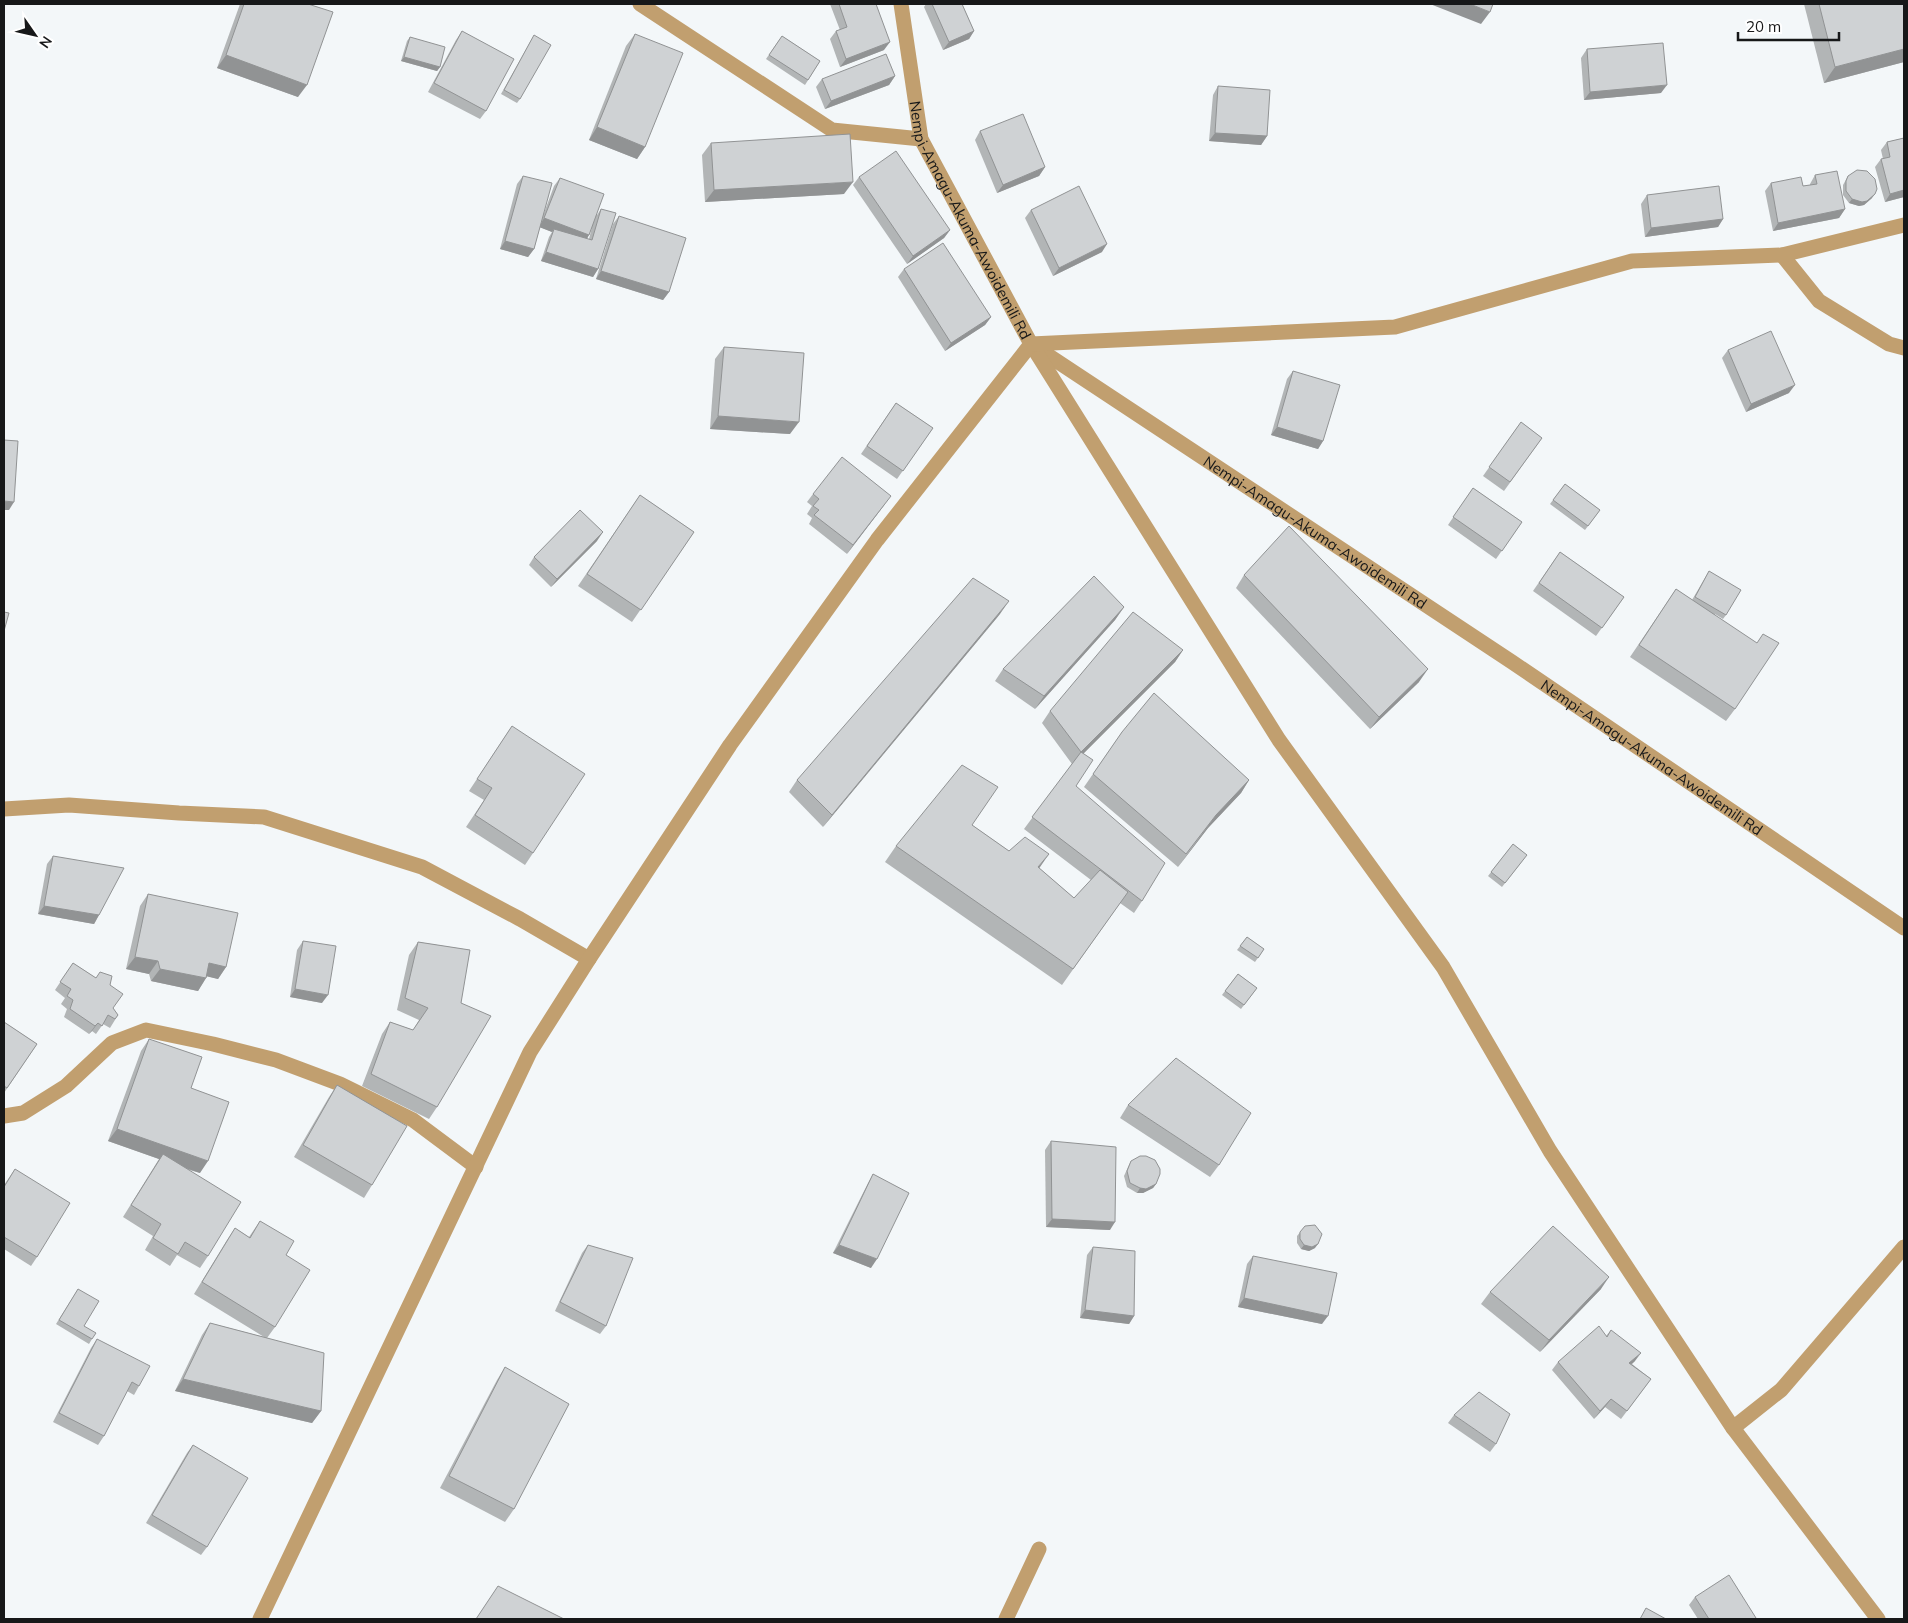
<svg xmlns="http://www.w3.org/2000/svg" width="1908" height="1623" font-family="Mulish,sans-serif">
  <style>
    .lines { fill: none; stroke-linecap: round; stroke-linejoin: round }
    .street { stroke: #c19f6f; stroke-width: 15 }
    .wall { fill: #b2b5b6; fill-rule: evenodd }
    .shaded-wall { fill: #919394 }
    .building { fill: #cfd2d4; stroke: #919394 }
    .labels { text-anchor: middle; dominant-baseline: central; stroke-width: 4; stroke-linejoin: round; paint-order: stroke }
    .street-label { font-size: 15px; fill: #171819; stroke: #fff }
  </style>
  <rect width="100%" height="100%" fill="#f3f7f9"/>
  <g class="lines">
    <g class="street">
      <polyline points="640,4 832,130 921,139"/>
      <path id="s1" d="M901,4L921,139L1031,344L1512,662L1904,928"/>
      <polyline points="1782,255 1819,301 1889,344 1904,348"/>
      <polyline points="1031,344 1279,740 1443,967 1550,1151 1733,1428 1878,1619"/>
      <polyline points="4,809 69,805 179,813 264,817 422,867 520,919 589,959"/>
      <polyline points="4,1116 23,1113 66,1086 112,1043 146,1030 213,1044 276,1060 340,1084 413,1120 476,1167"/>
      <polyline points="1733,1428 1781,1390 1904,1247"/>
      <polyline points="260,1619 530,1052 589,959 730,745 877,540 1031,344 1395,327 1632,261 1782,255 1904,225"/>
      <polyline points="1006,1619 1039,1549"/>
    </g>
  </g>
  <g class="wall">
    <polygon points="240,4 308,4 298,97 217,68"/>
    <polygon points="830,4 876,4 884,50 840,67 830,39 836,31 840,30"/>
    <polygon points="926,4 962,4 974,31 969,39 943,50 924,7"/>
    <polygon points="1804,4 1904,4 1904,62 1824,83"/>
    <polygon points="462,31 486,111 480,119 428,92 456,40"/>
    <polygon points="635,34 645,147 637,159 589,140 626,46"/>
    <polygon points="534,35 520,99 517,103 501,94"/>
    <polygon points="782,36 820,61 805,85 766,59"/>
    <polygon points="410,37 440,67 437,71 401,61 407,41"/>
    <polygon points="1587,49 1661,93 1584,100 1581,58"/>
    <polygon points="895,76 889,85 825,109 816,87 822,79"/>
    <polygon points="1218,86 1267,136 1261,145 1209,141 1213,95"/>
    <polygon points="980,131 1045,167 1039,176 997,193 975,140"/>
    <polygon points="1904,138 1904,197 1885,202 1875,167 1881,159 1883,159 1881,150 1887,142"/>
    <polygon points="711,143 844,194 705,202 702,155"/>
    <polygon points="1815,175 1845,209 1839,218 1773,231 1765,191 1771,183 1803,186 1810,185 1810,184"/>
    <path d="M523,176L544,213L554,186L560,178L597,215L601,209L598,269L593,277L541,261L549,237L552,232L540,227L534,249L528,257L500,249L517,184ZM592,227L589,239H587Z"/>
    <polygon points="1848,176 1872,198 1864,205 1859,206 1849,203 1843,195 1843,185"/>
    <polygon points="859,177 950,230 944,238 907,264 853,185"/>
    <polygon points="1647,195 1723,219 1718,227 1645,237 1641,204"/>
    <polygon points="1031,210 1102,252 1053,276 1025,218"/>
    <polygon points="619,216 669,292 663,300 596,279 613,224"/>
    <polygon points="904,269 991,317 985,325 945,351 898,277"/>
    <polygon points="724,347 790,434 710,429 715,359"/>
    <polygon points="1728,350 1789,393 1746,412 1722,358"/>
    <polygon points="1293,371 1323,441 1318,449 1271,435 1287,379"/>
    <polygon points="896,403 933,428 897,479 861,454"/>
    <polygon points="1521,422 1542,438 1504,491 1483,476"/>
    <polygon points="1565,484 1600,510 1585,530 1550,504"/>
    <polygon points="1473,488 1522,522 1496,559 1448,525"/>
    <polygon points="813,494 885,504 847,554 809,524 812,518 807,514 812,506 807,502"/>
    <polygon points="640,495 694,532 632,622 578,586"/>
    <polygon points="597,541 551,587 529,565 534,557"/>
    <polygon points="1560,552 1624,597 1596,636 1533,591"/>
    <polygon points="1709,571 1726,615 1723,619 1715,614 1735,709 1726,721 1630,657 1676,589 1692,600"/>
    <polygon points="1244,575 1419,682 1370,729 1236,588"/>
    <polygon points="1124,607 1115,620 1035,709 995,681 1003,669"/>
    <polygon points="1000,614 823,827 789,792 797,780"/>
    <polygon points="1183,650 1175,662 1083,754 1076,786 1142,901 1134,913 1120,903 1062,985 885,862 896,846 972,825 1009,851 1039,868 1074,898 1091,880 1024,829 1072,764 1042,723 1050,711"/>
    <polygon points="512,726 533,853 525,865 466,827 484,800 469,791"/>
    <polygon points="1122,732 1249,780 1241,793 1208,828 1178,867 1084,787"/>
    <polygon points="1513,844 1527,855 1502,887 1488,876"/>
    <polygon points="53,856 99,915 94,924 38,914 47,864"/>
    <polygon points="148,894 226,967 218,979 207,976 206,978 198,991 151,981 149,974 126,969 140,906"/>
    <polygon points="1247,937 1264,949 1255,962 1237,950"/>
    <polygon points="303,941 322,1003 290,997 297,950"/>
    <polygon points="418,942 470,950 437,1107 429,1119 362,1086 382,1034 390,1022 413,1030 419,1020 397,1010 409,955"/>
    <polygon points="73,963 96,978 110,985 113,1008 118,1015 110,1028 103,1024 96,1034 92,1031 89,1034 64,1017 67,1009 61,1004 65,998 55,990"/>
    <polygon points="1238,974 1257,988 1241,1009 1222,995"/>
    <polygon points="4,1022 37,1044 4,1093"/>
    <polygon points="149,1039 191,1088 200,1173 189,1170 208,1256 200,1268 177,1255 170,1266 145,1250 153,1236 123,1217 159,1159 108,1141 141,1051"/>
    <polygon points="337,1085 372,1185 364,1198 294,1157 329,1097"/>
    <polygon points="1128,1105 1219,1165 1210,1177 1120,1118"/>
    <polygon points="1051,1141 1110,1230 1046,1227 1045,1150"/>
    <polygon points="1131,1161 1156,1184 1153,1188 1143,1193 1137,1193 1127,1187 1124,1176 1129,1165"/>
    <polygon points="15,1169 37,1257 31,1266 4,1249 4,1185"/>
    <polygon points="873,1174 871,1268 833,1253 868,1183"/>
    <polygon points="260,1221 286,1255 275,1327 267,1338 321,1411 312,1423 175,1391 202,1335 210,1323 264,1337 194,1294 227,1240 235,1228 249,1237"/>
    <polygon points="1305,1226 1315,1248 1309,1251 1301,1249 1297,1243 1297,1236"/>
    <polygon points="588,1245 606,1326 600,1334 555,1311 582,1253"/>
    <polygon points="1093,1247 1134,1316 1129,1324 1080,1318 1087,1255"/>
    <polygon points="1253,1256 1322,1324 1238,1307 1247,1264"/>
    <polygon points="78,1289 84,1326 92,1339 89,1344 56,1324"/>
    <polygon points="1601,1289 1540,1352 1481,1304 1490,1292"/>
    <polygon points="1611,1330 1635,1361 1632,1364 1651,1379 1621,1419 1605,1407 1594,1419 1552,1370 1558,1362 1606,1336"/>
    <polygon points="97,1339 139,1386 134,1395 127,1391 104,1436 98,1445 53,1422 91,1348"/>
    <polygon points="505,1367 514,1509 505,1522 440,1488 497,1380"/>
    <polygon points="1454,1415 1496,1444 1490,1452 1448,1423"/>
    <polygon points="193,1445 207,1547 201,1555 146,1523 187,1453"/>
    <polygon points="1695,1597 1756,1618 1755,1619 1698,1619 1689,1605"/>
  </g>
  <g class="shaded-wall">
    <polygon points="1430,4 1470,4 1490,12 1481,24"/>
    <polygon points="974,31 969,39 943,50 949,42"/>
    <polygon points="890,42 884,50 840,67 846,59"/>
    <polygon points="1904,49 1904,62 1824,83 1835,67"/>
    <polygon points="226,55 307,85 298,97 217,68"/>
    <polygon points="404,57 440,67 437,71 401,61"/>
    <polygon points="895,76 889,85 825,109 831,101"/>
    <polygon points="1667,85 1661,93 1584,100 1590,92"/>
    <polygon points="597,127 645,147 637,159 589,140"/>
    <polygon points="1215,133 1267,136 1261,145 1209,141"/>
    <polygon points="1045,167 1039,176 997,193 1003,185"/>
    <polygon points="853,182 844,194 705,202 714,190"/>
    <polygon points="1904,190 1904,197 1885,202 1890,194"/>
    <polygon points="1875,194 1872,198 1864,205 1859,206 1849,203 1852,199"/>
    <polygon points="1845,209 1839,218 1773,231 1778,223"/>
    <polygon points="544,218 589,235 584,244 554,229 552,232 539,227"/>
    <polygon points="1723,219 1718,227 1645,237 1651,228"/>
    <polygon points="950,230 944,238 907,264 913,256"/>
    <polygon points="505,241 534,249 528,257 500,249"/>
    <polygon points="1107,244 1102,252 1053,276 1059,268"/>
    <polygon points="546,252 598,269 593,277 541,261"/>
    <polygon points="601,271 669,292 663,300 596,279"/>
    <polygon points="991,317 985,325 945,351 951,343"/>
    <polygon points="1795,385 1789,393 1746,412 1751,404"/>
    <polygon points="718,416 799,422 790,434 710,429"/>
    <polygon points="1277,427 1323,441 1318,449 1271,435"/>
    <polygon points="891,496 885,504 847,554 853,545"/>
    <polygon points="4,501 14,502 9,510 4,510"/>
    <polygon points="603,532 597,541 551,587 557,579"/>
    <polygon points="1009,601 1000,614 823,827 832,815"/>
    <polygon points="1124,607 1115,620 1035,709 1044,696"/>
    <polygon points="1183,650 1175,662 1072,765 1081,752"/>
    <polygon points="1428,669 1419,682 1370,729 1379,717"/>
    <polygon points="1249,780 1241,793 1208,828 1178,867 1216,815"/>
    <polygon points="1049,854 1038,870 1038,867"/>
    <polygon points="44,906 99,915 94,924 38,914"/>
    <polygon points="135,957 158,961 149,974 126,969"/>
    <polygon points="209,963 226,967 218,979 201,975"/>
    <polygon points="160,969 206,978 198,991 151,981"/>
    <polygon points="295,989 328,995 322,1003 290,997"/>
    <polygon points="98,1023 92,1031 89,1034 95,1026"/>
    <polygon points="117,1129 208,1161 200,1173 159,1159 163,1154 159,1159 108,1141"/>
    <polygon points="1156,1184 1153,1188 1143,1193 1137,1193 1140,1188"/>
    <polygon points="1052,1219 1115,1222 1110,1230 1046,1227"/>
    <polygon points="1318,1244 1315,1248 1309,1251 1301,1249 1304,1245"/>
    <polygon points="839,1245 877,1259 871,1268 833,1253"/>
    <polygon points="1609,1277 1601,1289 1540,1352 1549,1340"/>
    <polygon points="1244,1298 1328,1316 1322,1324 1238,1307"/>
    <polygon points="1085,1310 1134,1316 1129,1324 1080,1318"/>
    <polygon points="1641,1353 1635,1361 1623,1371 1629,1363"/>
    <polygon points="183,1379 321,1411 312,1423 175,1391"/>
    <polygon points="1611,1399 1605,1407 1594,1419 1600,1411"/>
  </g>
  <g class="building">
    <polygon points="244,4 308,4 333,12 307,85 226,55"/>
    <polygon points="839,4 876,4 890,42 846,59 836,31 847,27"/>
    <polygon points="932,4 962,4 974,31 949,42"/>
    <polygon points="1470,4 1493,4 1490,12"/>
    <polygon points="1819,4 1904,4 1904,49 1835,67"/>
    <polygon points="462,31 514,59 486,111 434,83"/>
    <polygon points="635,34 683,53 645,147 597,127"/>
    <polygon points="534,35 551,45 520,99 504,90"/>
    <polygon points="782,36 820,61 808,80 769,55"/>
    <polygon points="410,37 445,47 440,67 404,57"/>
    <polygon points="1663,43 1667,85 1590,92 1587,49"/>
    <polygon points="886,54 895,76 831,101 822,79"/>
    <polygon points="1218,86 1270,90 1267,136 1215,133"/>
    <polygon points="1023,114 1045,167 1003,185 980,131"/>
    <polygon points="850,134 853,182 714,190 711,143"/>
    <polygon points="1904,138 1904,190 1890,194 1881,159 1890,157 1887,142"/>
    <polygon points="896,151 950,230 913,256 859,177"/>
    <polygon points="1857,170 1867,171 1875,179 1877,189 1875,194 1867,201 1862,202 1852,199 1846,191 1846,181 1848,176"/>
    <polygon points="1837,171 1845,209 1778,223 1771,183 1801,177 1803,186 1817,184 1815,175"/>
    <polygon points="523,176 552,183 534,249 505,241"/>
    <polygon points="560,178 604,194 589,235 544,218"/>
    <polygon points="1079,186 1107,244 1059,268 1031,210"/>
    <polygon points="1719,186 1723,219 1651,228 1647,195"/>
    <polygon points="601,209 616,213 598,269 546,252 554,229 592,240"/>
    <polygon points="619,216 686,238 669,292 601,271"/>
    <polygon points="943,243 991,317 951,343 904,269"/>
    <polygon points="1771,331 1795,385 1751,404 1728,350"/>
    <polygon points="724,347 804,353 799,422 718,416"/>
    <polygon points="1293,371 1340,385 1323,441 1277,427"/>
    <polygon points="896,403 933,428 903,471 867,446"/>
    <polygon points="1521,422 1542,438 1510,482 1489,467"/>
    <polygon points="4,440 18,441 14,502 4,501"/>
    <polygon points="842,457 891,496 853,545 814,515 819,510 813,506 819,499 813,494"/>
    <polygon points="1565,484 1600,510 1588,526 1553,500"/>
    <polygon points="1473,488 1522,522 1502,551 1453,517"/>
    <polygon points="640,495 694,532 641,610 587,574"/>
    <polygon points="580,510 603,532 557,579 534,557"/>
    <polygon points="1289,526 1428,669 1379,717 1244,575"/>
    <polygon points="1560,552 1624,597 1602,628 1539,583"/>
    <polygon points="1709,571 1741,590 1726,615 1695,597"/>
    <polygon points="1094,576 1124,607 1044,696 1003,669"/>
    <polygon points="973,578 1009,601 832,815 797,780"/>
    <polygon points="1676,589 1757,643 1763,634 1779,643 1735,709 1639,645"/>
    <polygon points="4,612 9,613 4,631"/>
    <polygon points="1133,612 1183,650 1081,752 1050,711"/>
    <polygon points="1154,693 1249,780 1216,815 1186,854 1093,774 1122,732"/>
    <polygon points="512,726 585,774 533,853 475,815 492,788 477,779"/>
    <polygon points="1081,752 1093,760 1076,786 1165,863 1142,901 1032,817"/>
    <polygon points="962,765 998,787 972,825 1009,851 1025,837 1049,854 1038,867 1074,898 1100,870 1128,892 1073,969 896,846"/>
    <polygon points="1513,844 1527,855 1505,883 1491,872"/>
    <polygon points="53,856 124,868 99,915 44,906"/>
    <polygon points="148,894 238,913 226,967 209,963 206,978 160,969 158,961 135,957"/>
    <polygon points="1247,937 1264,949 1258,958 1240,946"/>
    <polygon points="303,941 336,946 328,995 295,989"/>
    <polygon points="418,942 470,950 461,1003 491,1016 437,1107 371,1074 390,1022 413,1030 428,1008 405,998"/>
    <polygon points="73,963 96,978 100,972 112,976 110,985 123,994 113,1008 118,1015 115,1019 108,1015 102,1026 98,1023 95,1026 70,1009 73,1000 67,996 71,989 60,982"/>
    <polygon points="1238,974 1257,988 1244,1005 1225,991"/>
    <polygon points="4,1022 37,1044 7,1088 4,1086"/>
    <polygon points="149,1039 202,1057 191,1088 229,1102 208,1161 117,1129"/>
    <polygon points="1176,1058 1251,1113 1219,1165 1128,1105"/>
    <polygon points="337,1085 407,1126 372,1185 303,1145"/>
    <polygon points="1051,1141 1116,1147 1115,1222 1052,1219"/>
    <polygon points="163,1154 241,1202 208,1256 185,1242 178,1254 153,1238 161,1224 131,1205"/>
    <polygon points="1140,1156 1146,1156 1155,1160 1160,1169 1160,1174 1156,1184 1146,1189 1140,1188 1130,1183 1127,1171 1131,1161"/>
    <polygon points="15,1169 70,1203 37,1257 4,1237 4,1187"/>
    <polygon points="873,1174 909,1193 877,1259 839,1245"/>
    <polygon points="260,1221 294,1241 286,1255 310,1270 275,1327 202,1282 235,1228 250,1238"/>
    <polygon points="1315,1225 1322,1234 1318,1244 1312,1247 1304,1245 1300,1239 1300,1232 1305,1226"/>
    <polygon points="1553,1226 1609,1277 1549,1340 1490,1292"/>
    <polygon points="588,1245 633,1258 606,1326 560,1302"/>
    <polygon points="1093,1247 1135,1251 1134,1316 1085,1310"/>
    <polygon points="1253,1256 1337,1273 1328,1316 1244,1298"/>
    <polygon points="78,1289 99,1301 84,1326 96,1333 92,1339 59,1320"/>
    <polygon points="210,1323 324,1353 321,1411 183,1379"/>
    <polygon points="1599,1326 1607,1337 1611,1330 1641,1353 1629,1363 1651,1379 1627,1411 1611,1399 1600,1411 1558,1362"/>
    <polygon points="97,1339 150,1366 139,1386 132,1382 104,1436 59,1413"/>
    <polygon points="505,1367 569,1404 514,1509 449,1476"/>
    <polygon points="1479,1392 1510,1414 1496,1444 1454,1415"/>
    <polygon points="193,1445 248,1478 207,1547 152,1515"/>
    <polygon points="1729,1575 1756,1618 1754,1619 1709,1619 1695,1597"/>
    <polygon points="498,1586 564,1619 476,1619"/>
    <polygon points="1646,1608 1666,1619 1640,1619"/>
  </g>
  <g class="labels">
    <g class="street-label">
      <text stroke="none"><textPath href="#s1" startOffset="230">Nempi-Amagu-Akuma-Awoidemili Rd</textPath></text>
      <text stroke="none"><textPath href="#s1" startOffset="710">Nempi-Amagu-Akuma-Awoidemili Rd</textPath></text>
      <text stroke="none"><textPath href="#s1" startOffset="1115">Nempi-Amagu-Akuma-Awoidemili Rd</textPath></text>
    </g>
  </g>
  <rect width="1908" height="1623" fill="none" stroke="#171819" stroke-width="10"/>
  <g transform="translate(35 35) rotate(124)" stroke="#ffffff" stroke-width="4" paint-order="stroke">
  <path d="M0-4L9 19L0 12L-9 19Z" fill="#171819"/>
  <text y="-8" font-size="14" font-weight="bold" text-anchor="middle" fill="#171819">N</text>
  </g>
  <path d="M1738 32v8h101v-8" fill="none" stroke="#171819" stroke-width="2.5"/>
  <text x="1746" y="32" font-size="15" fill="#171819" stroke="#ffffff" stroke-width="4" paint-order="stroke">20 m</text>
</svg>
